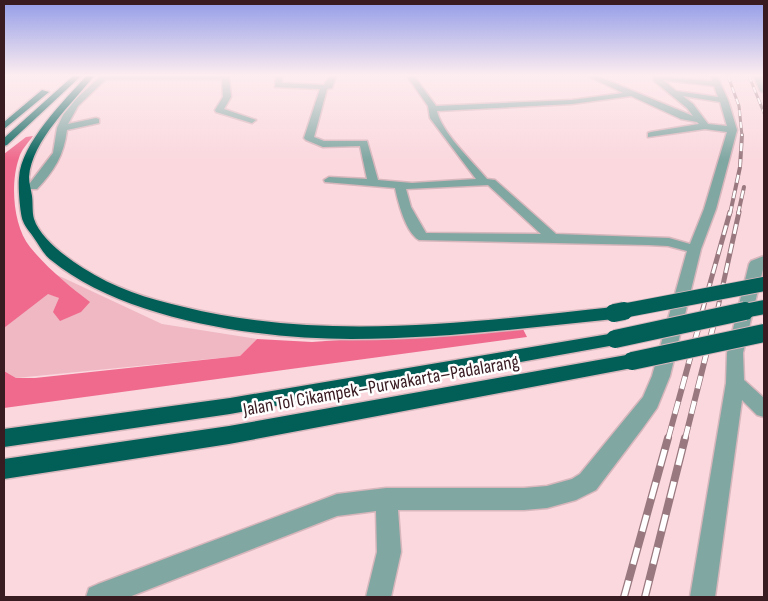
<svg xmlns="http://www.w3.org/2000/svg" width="768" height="601" font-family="'Sofia Sans Condensed',sans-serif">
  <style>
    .green { fill: #efb8c3 }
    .forest { fill: #ef6a8d }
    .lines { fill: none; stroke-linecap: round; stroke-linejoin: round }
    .street-casing { stroke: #d7b6bc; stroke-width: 3 }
    .highway-casing { stroke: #d7b6bc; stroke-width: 3 }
    .street { fill: #80a7a2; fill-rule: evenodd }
    .highway { fill: #015f58; fill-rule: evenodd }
    .rail-far4-casing { stroke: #99797f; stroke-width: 3 }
    .rail-far3-casing { stroke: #99797f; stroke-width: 4 }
    .rail-far2-casing { stroke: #99797f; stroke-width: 5 }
    .rail-far1-casing { stroke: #99797f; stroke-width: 6 }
    .rail-casing { stroke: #99797f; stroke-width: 8 }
    .rail-far4 { stroke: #fff; stroke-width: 2; stroke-dasharray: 6; stroke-linecap: butt }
    .rail-far3 { stroke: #fff; stroke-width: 2.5; stroke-dasharray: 8; stroke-linecap: butt }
    .rail-far2 { stroke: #fff; stroke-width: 3; stroke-dasharray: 10; stroke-linecap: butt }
    .rail-far1 { stroke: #fff; stroke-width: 4.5; stroke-dasharray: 13; stroke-linecap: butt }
    .rail { stroke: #fff; stroke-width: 5.5; stroke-dasharray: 17; stroke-linecap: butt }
    .highway-bridge-far1-casing { stroke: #d7b6bc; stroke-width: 16; stroke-linecap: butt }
    .highway-bridge-casing { stroke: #d7b6bc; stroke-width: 20; stroke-linecap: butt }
    .highway-bridge-far1 { stroke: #015f58; stroke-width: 14 }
    .highway-bridge { stroke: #015f58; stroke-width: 18 }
    .labels { text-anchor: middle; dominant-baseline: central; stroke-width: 5; stroke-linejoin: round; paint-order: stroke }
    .near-street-label { font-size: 19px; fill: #391b22; stroke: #fff }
  </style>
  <rect width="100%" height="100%" fill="#fad8de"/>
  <polygon class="green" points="55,274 162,324 257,339 240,356 16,378 4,371 4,328 48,293 59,298 89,302"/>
  <g class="forest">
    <path d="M33,136C28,143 21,150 19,158C10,183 13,226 30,247C47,268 68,285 90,302L81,312L60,321L53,312L59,298L48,294L4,328V154L26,137Z"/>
    <polygon points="522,327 527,337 4,408 4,371 16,378 35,378 240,356 257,339 312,342"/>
  </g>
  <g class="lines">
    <defs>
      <g id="street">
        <path d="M101,76H229L231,97L224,109L256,120L252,123L216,112L215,110L223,97L222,79H106L78,106L68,124L96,118L99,119V123L67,130C64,155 54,171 37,189H29L27,187L53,153L57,128L63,115L77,98Z"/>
        <path d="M276,76H282V83L324,85L330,76H336L332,88L327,89L314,137L324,141H367L378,180L412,183L476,179L430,118L428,106L407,76H414L436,106L572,100L623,93L588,76H597L693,116L687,108L654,81L653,76L712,81L711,76H717L728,100L737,130L716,209L701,249L670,376L657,408L642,429L596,490L576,500L547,508L524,510H398L401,552L391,597H366L377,552L376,511L337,516L129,597H86L89,588L98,584L337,494L386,488H524L547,486L572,479L580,474L643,397L652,376L687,251L668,246L648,245L419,240C406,233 398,202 395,188L325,182L324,180L329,177L367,179L360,146L323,147L306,140L304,138L320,89L275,87ZM663,80L714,86L718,97L676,91ZM631,96L681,119L697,122L699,124L651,132L648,133V137L705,129L727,132L704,209L690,244L669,238L556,234L495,180L487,179C473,162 441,132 437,111L572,104ZM683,96L720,102L727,126L708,124L693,104ZM488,185L541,234L426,233L411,207L406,189Z"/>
        <polygon points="754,76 761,76 764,83 764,93 760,91"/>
        <polygon points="764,256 764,265 743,353 744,380 764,398 764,417 757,415 742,400 715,597 690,597 726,383 727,353 749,264 751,261"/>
      </g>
      <g id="highway">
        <polygon points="73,76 81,76 7,145 4,146 4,138"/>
        <path d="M86,76H94C72,104 32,140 29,177C29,183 31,190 32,196C33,203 32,212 34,219C40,238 67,258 83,268C114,288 148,299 184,307C325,342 472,322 614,307L619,309L622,313L619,317L614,319C527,328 439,339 351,339C259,339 124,320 51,260C44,255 39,245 34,238C31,233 25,227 23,221C20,214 18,187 19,178C21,143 64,101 86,76Z"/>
        <polygon points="42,90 49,92 4,129 4,122"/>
        <polygon points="615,333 621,334 623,339 621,344 615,345 230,414 4,447 4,429 230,398"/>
        <polygon points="632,354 638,356 641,361 638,366 632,368 229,444 4,479 4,459 229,426"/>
      </g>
    </defs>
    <use href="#street" class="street-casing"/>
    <use href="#highway" class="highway-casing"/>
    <use href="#street" class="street"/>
    <use href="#highway" class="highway"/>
    <defs>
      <g id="rail-far4">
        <polyline points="728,76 739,106 742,136"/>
        <polyline points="749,76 764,113"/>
      </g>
      <g id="rail-far3">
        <polyline points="730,214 740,167 742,135"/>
        <polyline points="738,214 744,187"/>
      </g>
      <g id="rail-far2">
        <polyline points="702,312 730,212"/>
        <polyline points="717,312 739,212"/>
      </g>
      <g id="rail-far1">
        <polyline points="668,439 703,311"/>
        <polyline points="685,439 717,311"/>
      </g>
      <g id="rail">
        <polyline points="624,597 668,438"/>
        <polyline points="645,597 685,438"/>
      </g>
    </defs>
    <use href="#rail-far4" class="rail-far4-casing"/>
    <use href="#rail-far3" class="rail-far3-casing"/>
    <use href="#rail-far2" class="rail-far2-casing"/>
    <use href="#rail-far1" class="rail-far1-casing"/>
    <use href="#rail" class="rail-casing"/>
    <use href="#rail-far4" class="rail-far4"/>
    <use href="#rail-far3" class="rail-far3"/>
    <use href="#rail-far2" class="rail-far2"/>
    <use href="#rail-far1" class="rail-far1"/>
    <use href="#rail" class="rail"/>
    <defs>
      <g id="highway-bridge-far1">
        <polyline points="617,312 764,284"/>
        <polyline points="739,312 764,307"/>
      </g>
      <g id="highway-bridge">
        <polyline points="614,313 624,311"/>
        <polyline points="615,339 745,311"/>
        <polyline points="632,361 764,333"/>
      </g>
    </defs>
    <use href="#highway-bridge-far1" class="highway-bridge-far1-casing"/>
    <use href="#highway-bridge" class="highway-bridge-casing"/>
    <use href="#highway-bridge-far1" class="highway-bridge-far1"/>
    <use href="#highway-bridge" class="highway-bridge"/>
  </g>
  <linearGradient id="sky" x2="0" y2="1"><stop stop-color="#929ce8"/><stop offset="0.47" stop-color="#fdedf0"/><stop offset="1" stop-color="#fdedf0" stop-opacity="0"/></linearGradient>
  <rect width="768" height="160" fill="url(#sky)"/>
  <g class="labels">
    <g class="near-street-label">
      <text transform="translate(381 386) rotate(-10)">Jalan Tol Cikampek–Purwakarta–Padalarang</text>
    </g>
  </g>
  <rect width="768" height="601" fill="none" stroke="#391b22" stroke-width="10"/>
</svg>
